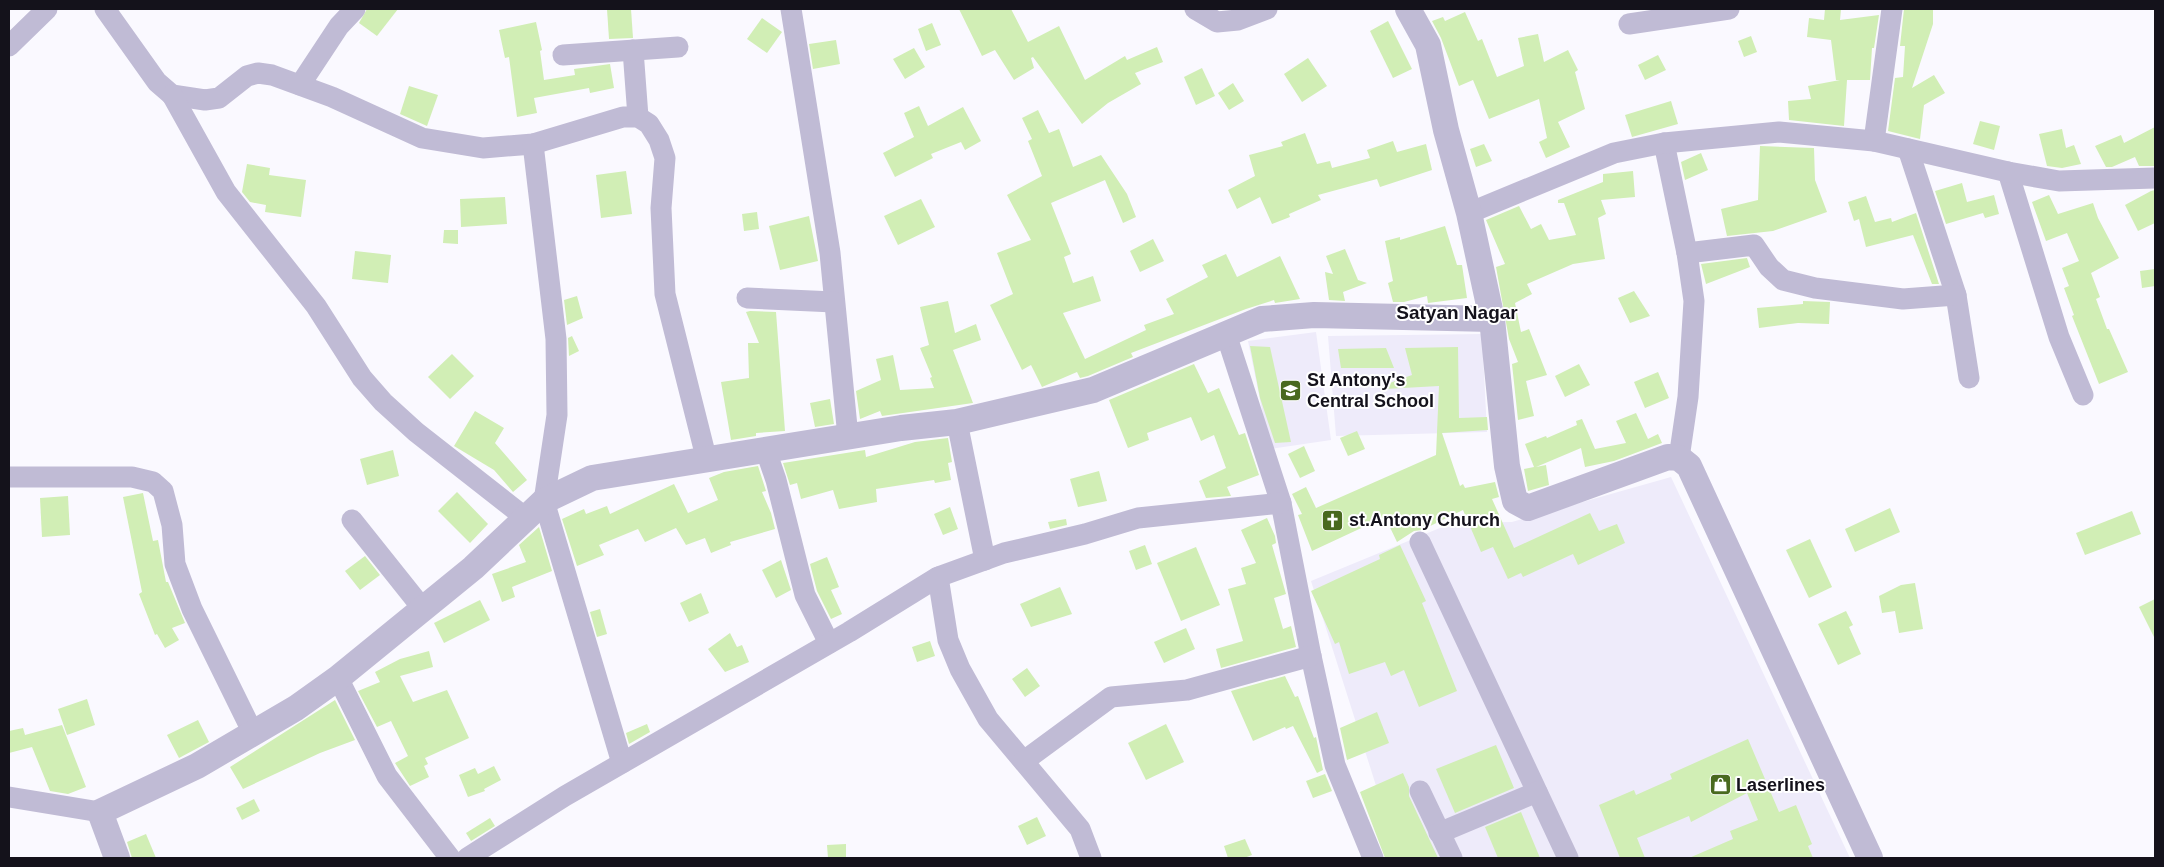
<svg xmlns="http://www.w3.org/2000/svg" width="2164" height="867" font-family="Arial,sans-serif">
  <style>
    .built { fill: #eeebfa }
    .building { fill: #d1eeb5 }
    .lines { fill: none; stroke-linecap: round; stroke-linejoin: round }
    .minor { stroke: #c0bbd5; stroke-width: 21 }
    .tertiary { stroke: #c0bbd5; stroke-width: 26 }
    .labels { text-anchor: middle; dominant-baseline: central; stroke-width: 4; stroke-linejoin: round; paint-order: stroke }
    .poi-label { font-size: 18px; font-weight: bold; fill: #14121b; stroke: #fff; text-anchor: start }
    .neighbourhood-label { font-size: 19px; font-weight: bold; fill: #14121b; stroke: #fff }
  </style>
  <rect width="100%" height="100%" fill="#faf9ff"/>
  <g class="built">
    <polygon points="1316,332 1331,440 1270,449 1248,341"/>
    <polygon points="1482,334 1487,432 1336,436 1328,336"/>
    <polygon points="1671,477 1850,858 1399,858 1311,581 1452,523 1512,522"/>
  </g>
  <g class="building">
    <polygon points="367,9 398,9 377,36 359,23"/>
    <polygon points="607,9 631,9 633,38 609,39"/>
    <polygon points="959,9 1011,9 1028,42 1059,26 1085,80 1125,56 1127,60 1157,47 1163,62 1135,73 1141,84 1108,103 1082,124 1033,57 1031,58 1034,68 1014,80 995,50 982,56"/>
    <polygon points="1825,9 1841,9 1840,20 1879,15 1874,48 1872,48 1870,80 1847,80 1844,126 1789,120 1788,101 1811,99 1808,86 1840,80 1836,80 1831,40 1807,37 1809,18 1824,20"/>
    <polygon points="1904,9 1933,9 1933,24 1912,88 1934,75 1945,93 1924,105 1920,139 1888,131 1895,78 1903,77 1905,46 1900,46"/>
    <polygon points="1465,12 1478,41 1482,39 1497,77 1524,66 1518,38 1538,34 1544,62 1568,50 1578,70 1575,72 1585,109 1558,122 1570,147 1546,158 1539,142 1547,138 1539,99 1489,119 1473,80 1459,86 1441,38 1432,21 1443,17 1445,21"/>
    <polygon points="762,18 782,32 767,53 747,39"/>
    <polygon points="1388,21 1412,69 1393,78 1370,31"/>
    <polygon points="536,22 542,50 540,51 544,80 575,75 574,69 610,64 614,88 590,93 589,88 534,98 537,113 517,117 509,57 505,58 499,30"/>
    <polygon points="932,23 941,45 926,51 918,29"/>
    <polygon points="1751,36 1757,52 1744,57 1738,41"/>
    <polygon points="836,40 840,64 813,69 809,44"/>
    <polygon points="914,48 925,67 905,79 893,59"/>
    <polygon points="1658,55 1666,70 1645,80 1638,65"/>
    <polygon points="1308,58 1327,86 1302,102 1284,74"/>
    <polygon points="1202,68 1215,96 1196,105 1184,77"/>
    <polygon points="1233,83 1244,101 1229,110 1218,93"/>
    <polygon points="409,86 438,95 427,126 400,114"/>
    <polygon points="1671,101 1678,124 1632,137 1625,115"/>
    <polygon points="919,106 928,126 963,107 981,141 965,150 961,142 931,154 933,158 895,177 883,153 914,137 904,113"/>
    <polygon points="1038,110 1049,133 1059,129 1073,167 1101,155 1127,194 1136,217 1123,223 1105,180 1051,203 1071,254 1064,257 1073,283 1093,276 1101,301 1063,313 1085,359 1146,330 1144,325 1174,314 1166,299 1208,277 1202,265 1226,254 1237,277 1280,256 1300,299 1275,303 1274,300 1246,309 1131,353 1133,357 1088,376 1080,378 1077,372 1042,387 1031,365 1022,370 990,305 1013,294 997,253 1031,240 1007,195 1042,176 1028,141 1032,139 1022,118"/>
    <polygon points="1980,121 2000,126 1994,150 1973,144"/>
    <polygon points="2155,127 2155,166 2139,166 2135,157 2112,167 2106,167 2095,146 2121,135 2124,143"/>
    <polygon points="2062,129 2066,148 2074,145 2081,164 2062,168 2047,166 2039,134"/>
    <polygon points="1305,133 1317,164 1330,161 1332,168 1370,158 1367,150 1393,141 1397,152 1426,144 1432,170 1380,187 1377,179 1318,195 1321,200 1289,214 1290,217 1272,224 1260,197 1237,209 1228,190 1255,176 1249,155 1283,146 1281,142"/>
    <polygon points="1484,144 1492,161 1476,167 1470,149"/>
    <polygon points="1760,146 1814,148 1815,180 1827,212 1773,231 1727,236 1721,209 1758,200"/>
    <polygon points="1701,153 1708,170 1685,180 1681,162"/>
    <polygon points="247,164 270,168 269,175 306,180 301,217 265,212 266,205 250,202 242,192"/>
    <polygon points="626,171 632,214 601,218 596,175"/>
    <polygon points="1633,171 1635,197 1601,200 1606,214 1598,218 1605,259 1573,264 1527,284 1532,294 1515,303 1521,332 1529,329 1547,375 1526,381 1534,416 1518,420 1512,364 1518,362 1509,339 1496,267 1505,264 1486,220 1519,206 1531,229 1541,224 1549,240 1576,235 1564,203 1558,203 1558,200 1603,182 1603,174"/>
    <polygon points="1962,183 1967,202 1994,195 1999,214 1985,218 1983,213 1946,224 1935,191"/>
    <polygon points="2155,190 2155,223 2138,231 2125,205 2151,191"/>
    <polygon points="2049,195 2058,214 2093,203 2098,218 2119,258 2091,273 2100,297 2096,299 2107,329 2109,329 2128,372 2099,384 2072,316 2074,315 2064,288 2069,286 2062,268 2079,261 2067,233 2046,241 2032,202"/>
    <polygon points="1866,196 1875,222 1891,218 1892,222 1916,213 1939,284 1932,284 1913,235 1866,247 1859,219 1854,221 1848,202"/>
    <polygon points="505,197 507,224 461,227 460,199"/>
    <polygon points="921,199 935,227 898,245 884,216"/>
    <polygon points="757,212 759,229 744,231 742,214"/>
    <polygon points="809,216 818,261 780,270 769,226"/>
    <polygon points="1445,226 1457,265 1462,265 1467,298 1428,303 1427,296 1404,302 1393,302 1388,283 1393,281 1385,241 1400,237 1400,240"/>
    <polygon points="444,230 458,230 458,244 443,243"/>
    <polygon points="1153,239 1164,261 1140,272 1130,251"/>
    <polygon points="1345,249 1358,280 1367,283 1343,292 1345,301 1329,300 1325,272 1333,274 1326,256"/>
    <polygon points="355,251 391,255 388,283 352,279"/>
    <polygon points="1747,258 1750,267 1706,284 1701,264"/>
    <polygon points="2155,269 2155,286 2142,288 2140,271"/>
    <polygon points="1634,291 1650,316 1630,323 1618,298"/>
    <polygon points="577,296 583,318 567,325 564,300"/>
    <polygon points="948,301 955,333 976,324 981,340 953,350 973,403 882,416 880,411 860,419 856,391 881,380 876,359 893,355 900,390 934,388 930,378 932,377 920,348 929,345 920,307"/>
    <polygon points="1803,301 1830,302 1829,324 1798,323 1759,328 1757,308 1803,304"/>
    <polygon points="750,311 776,312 785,431 756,433 756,436 731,440 721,382 749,378 748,343 759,343 746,312"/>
    <polygon points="572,336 579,351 569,356 568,338"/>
    <polygon points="1250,346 1270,347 1291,442 1275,443 1260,398"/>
    <polygon points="1458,347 1459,418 1487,417 1488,430 1442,433 1460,486 1463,484 1465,488 1495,482 1499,497 1492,499 1514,548 1590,513 1599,531 1617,524 1625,543 1578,565 1573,554 1523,577 1521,573 1508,579 1493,547 1481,552 1463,510 1422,530 1414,531 1397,542 1385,517 1312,551 1298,515 1302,514 1292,494 1306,487 1316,508 1436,455 1439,386 1385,389 1384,385 1412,375 1405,348"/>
    <polygon points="1386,348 1394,368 1341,368 1338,349"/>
    <polygon points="452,354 474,376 450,399 428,377"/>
    <polygon points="1194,364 1208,393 1219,388 1239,435 1245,433 1259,475 1227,487 1231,496 1206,498 1199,481 1226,468 1214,435 1201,441 1191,417 1147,433 1149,440 1128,448 1109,400"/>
    <polygon points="1579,364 1590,385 1565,397 1555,376"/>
    <polygon points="1658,372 1669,398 1645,408 1634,382"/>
    <polygon points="830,399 834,424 815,427 810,403"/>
    <polygon points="475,411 504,428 495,443 527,480 513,492 494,470 454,446"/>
    <polygon points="1636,413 1648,439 1658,434 1662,443 1614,461 1585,467 1581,448 1536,467 1546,465 1549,485 1528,491 1524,469 1534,467 1525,444 1546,436 1547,438 1577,425 1576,421 1582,419 1595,449 1626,443 1616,421"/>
    <polygon points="1357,431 1365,449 1348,456 1340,438"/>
    <polygon points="948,438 952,462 948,463 951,480 935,483 934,480 876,489 877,502 839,509 833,490 801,499 797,483 790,485 783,463 865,450 866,457 915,442"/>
    <polygon points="1304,446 1315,471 1300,478 1288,454"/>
    <polygon points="393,450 399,476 367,485 360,459"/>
    <polygon points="758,466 766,491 762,492 771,513 775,529 730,542 731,545 711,553 705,538 686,545 676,528 645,542 638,529 599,545 604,555 577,566 562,519 584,509 586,514 607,506 610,514 674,484 688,513 718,500 709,478 724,472"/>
    <polygon points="1099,471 1107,501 1078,507 1070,479"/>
    <polygon points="457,492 488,524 470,543 438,511"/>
    <polygon points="143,493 153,541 158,540 166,582 168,582 185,623 172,628 179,640 165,648 157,634 155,635 139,594 142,592 123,497"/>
    <polygon points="68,496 70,535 42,537 40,498"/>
    <polygon points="950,507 958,529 943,535 934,514"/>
    <polygon points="1890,508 1900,532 1855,552 1845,529"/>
    <polygon points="2132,511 2141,534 2085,555 2076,533"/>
    <polygon points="1267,518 1275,536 1276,543 1272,545 1286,594 1274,598 1283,629 1291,626 1296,647 1221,668 1216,649 1243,641 1228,589 1246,584 1241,568 1256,563 1241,530"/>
    <polygon points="1066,519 1067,525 1050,529 1048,522"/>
    <polygon points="539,527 552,571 512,587 515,597 502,602 492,574 526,562 519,545"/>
    <polygon points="1810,539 1832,587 1809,598 1786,550"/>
    <polygon points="1145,545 1152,564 1136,570 1129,551"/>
    <polygon points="1400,545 1426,601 1422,603 1457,691 1419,707 1404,670 1391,676 1385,662 1349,674 1339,642 1335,644 1311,591 1380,559 1379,555"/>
    <polygon points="1196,547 1220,605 1181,621 1157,563"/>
    <polygon points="365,556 380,575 360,590 345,571"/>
    <polygon points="827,557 839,587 831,590 842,614 831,619 817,591 810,564"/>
    <polygon points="781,560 791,590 776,598 762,570"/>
    <polygon points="1915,583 1923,629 1899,633 1895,611 1882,613 1879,596 1901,585"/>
    <polygon points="1060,587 1072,614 1031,627 1020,604"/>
    <polygon points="701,593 709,613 689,622 680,603"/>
    <polygon points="2155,599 2155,639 2139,607"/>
    <polygon points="480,600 490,620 444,643 434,623"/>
    <polygon points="600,609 607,634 597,637 590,612"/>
    <polygon points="1846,611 1853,625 1849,627 1861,654 1838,665 1818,624"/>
    <polygon points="1186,628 1195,649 1164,663 1154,642"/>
    <polygon points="730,633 737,647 742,645 749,662 725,672 708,649"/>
    <polygon points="930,641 935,656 917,662 912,647"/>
    <polygon points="429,651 433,667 400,676 413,702 447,690 469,738 425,758 428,764 424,766 429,777 410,786 395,763 408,756 391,721 377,727 358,691 380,682 375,672 400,659"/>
    <polygon points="1027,668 1040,686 1025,697 1012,679"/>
    <polygon points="1285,676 1295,697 1298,696 1314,738 1316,737 1323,770 1317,773 1293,726 1286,729 1285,727 1253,741 1231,691"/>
    <polygon points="87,699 95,725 67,735 58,709"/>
    <polygon points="335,700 355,740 320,753 243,789 230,767"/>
    <polygon points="1377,712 1389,743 1347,760 1340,728"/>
    <polygon points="198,720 209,742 179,758 167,735"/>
    <polygon points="647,724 650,732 629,744 626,733"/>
    <polygon points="1166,724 1184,762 1146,780 1128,743"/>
    <polygon points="62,725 86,787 68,794 50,791 32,747 9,753 9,731 23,728 25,735"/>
    <polygon points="1748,739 1779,812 1796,805 1812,844 1808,846 1813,858 1689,858 1733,839 1730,831 1758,820 1747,793 1691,822 1689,816 1637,838 1645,858 1620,858 1599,805 1634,790 1636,795 1672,779 1670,774"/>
    <polygon points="1496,745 1514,788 1455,813 1436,769"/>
    <polygon points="494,766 501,780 484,789 485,791 468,797 459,775 475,768 478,774"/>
    <polygon points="1403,773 1409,787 1409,796 1438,858 1385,858 1360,792"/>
    <polygon points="1325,774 1332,791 1313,798 1306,781"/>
    <polygon points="254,799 260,811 242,820 236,808"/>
    <polygon points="1521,812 1540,858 1498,858 1485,827"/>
    <polygon points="1037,817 1046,836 1027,845 1018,826"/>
    <polygon points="490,818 495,826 471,841 466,833"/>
    <polygon points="146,834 156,858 132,858 127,842"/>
    <polygon points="1245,839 1252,855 1244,858 1228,858 1224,846"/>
    <polygon points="846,844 846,858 828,858 827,845"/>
  </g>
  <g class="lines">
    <g class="minor">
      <polyline points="105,9 157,82 172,95 205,100 219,98 247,76 258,73 272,75 332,97 422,138 483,148 533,144 623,117 638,117 649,124 659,140 665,158 661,208 665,294 707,461"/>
      <polyline points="791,9 830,253 848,437"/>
      <polyline points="1195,9 1217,22 1238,20 1267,9"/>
      <polyline points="1629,24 1729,9"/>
      <polyline points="9,46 47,9"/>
      <polyline points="633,50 638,117"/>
      <polyline points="563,55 678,47"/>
      <polyline points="300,85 339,26 355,9"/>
      <polyline points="172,95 226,192 316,306 362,378 383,402 416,432 527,519"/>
      <polyline points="1874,141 1892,9"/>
      <polyline points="1664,143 1687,253 1694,301 1688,397 1679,458"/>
      <polyline points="533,144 556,339 557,415 544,501 622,763"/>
      <polyline points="1908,149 1956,295 1969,378"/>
      <polyline points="2008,172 2059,337 2083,395"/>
      <polyline points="1469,213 1614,153 1664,143 1779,132 1874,141 2008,172 2059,181 2155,178"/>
      <polyline points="1687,253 1754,245 1769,267 1783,280 1815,288 1903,299 1956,295"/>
      <polyline points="747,298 834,302"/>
      <polyline points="1226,334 1281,503 1311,656 1335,765 1373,858"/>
      <polyline points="957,422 985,560"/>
      <polyline points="766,451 776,480 805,595 829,643"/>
      <polyline points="9,477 132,477 153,482 163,491 172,525 175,564 192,609 253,733"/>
      <polyline points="352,520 423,609"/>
      <polyline points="1420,542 1568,858"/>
      <polyline points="938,577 948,640 960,669 988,719 1080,829 1091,858"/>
      <polyline points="338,678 387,776 450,858"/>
      <polyline points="1024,761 1111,697 1187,690 1311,656"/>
      <polyline points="1420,791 1452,858"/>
      <polyline points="9,797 100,812"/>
      <polyline points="1439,833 1537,792"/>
      <polyline points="467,858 565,796 849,632 938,577 1004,553 1085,534 1138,518 1281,503"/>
    </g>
    <g class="tertiary">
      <polyline points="1408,9 1428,45 1446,130 1469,213 1492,319 1507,466 1515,501 1528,508 1668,457 1679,458 1689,466 1870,858"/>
      <polyline points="117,858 100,812 197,766 296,708 338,678 473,568 544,501 592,478 901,428 957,422 1093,390 1262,319 1314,315 1492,319"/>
    </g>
  </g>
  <defs>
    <symbol id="school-square" viewBox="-11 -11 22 22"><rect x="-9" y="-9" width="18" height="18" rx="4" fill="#49691f" stroke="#fff"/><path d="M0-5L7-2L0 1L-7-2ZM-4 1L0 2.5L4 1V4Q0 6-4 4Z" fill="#fff"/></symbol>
    <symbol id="church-square" viewBox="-11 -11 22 22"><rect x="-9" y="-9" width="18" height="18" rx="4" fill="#49691f" stroke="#fff"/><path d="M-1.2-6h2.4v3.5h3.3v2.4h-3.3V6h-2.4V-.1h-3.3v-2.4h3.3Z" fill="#fff"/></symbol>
    <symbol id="shop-square" viewBox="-11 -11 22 22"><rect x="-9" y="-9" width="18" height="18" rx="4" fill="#49691f" stroke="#fff"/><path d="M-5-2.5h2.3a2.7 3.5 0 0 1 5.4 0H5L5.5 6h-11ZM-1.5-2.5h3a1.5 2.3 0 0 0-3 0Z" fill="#fff"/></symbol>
  </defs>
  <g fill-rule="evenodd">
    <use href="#school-square" x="1278" y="378" width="25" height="25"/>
    <use href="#church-square" x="1320" y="508" width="25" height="25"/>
    <use href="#shop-square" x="1708" y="772" width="25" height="25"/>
  </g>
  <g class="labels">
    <g class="poi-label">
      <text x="1307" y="380">St Antony's<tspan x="1307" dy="21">Central School</tspan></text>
      <text x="1349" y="520">st.Antony Church</text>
      <text x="1736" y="785">Laserlines</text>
    </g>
    <g class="neighbourhood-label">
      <text x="1457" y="312">Satyan Nagar</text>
    </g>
  </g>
  <rect width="2164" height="867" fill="none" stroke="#14121b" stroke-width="20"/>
</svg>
